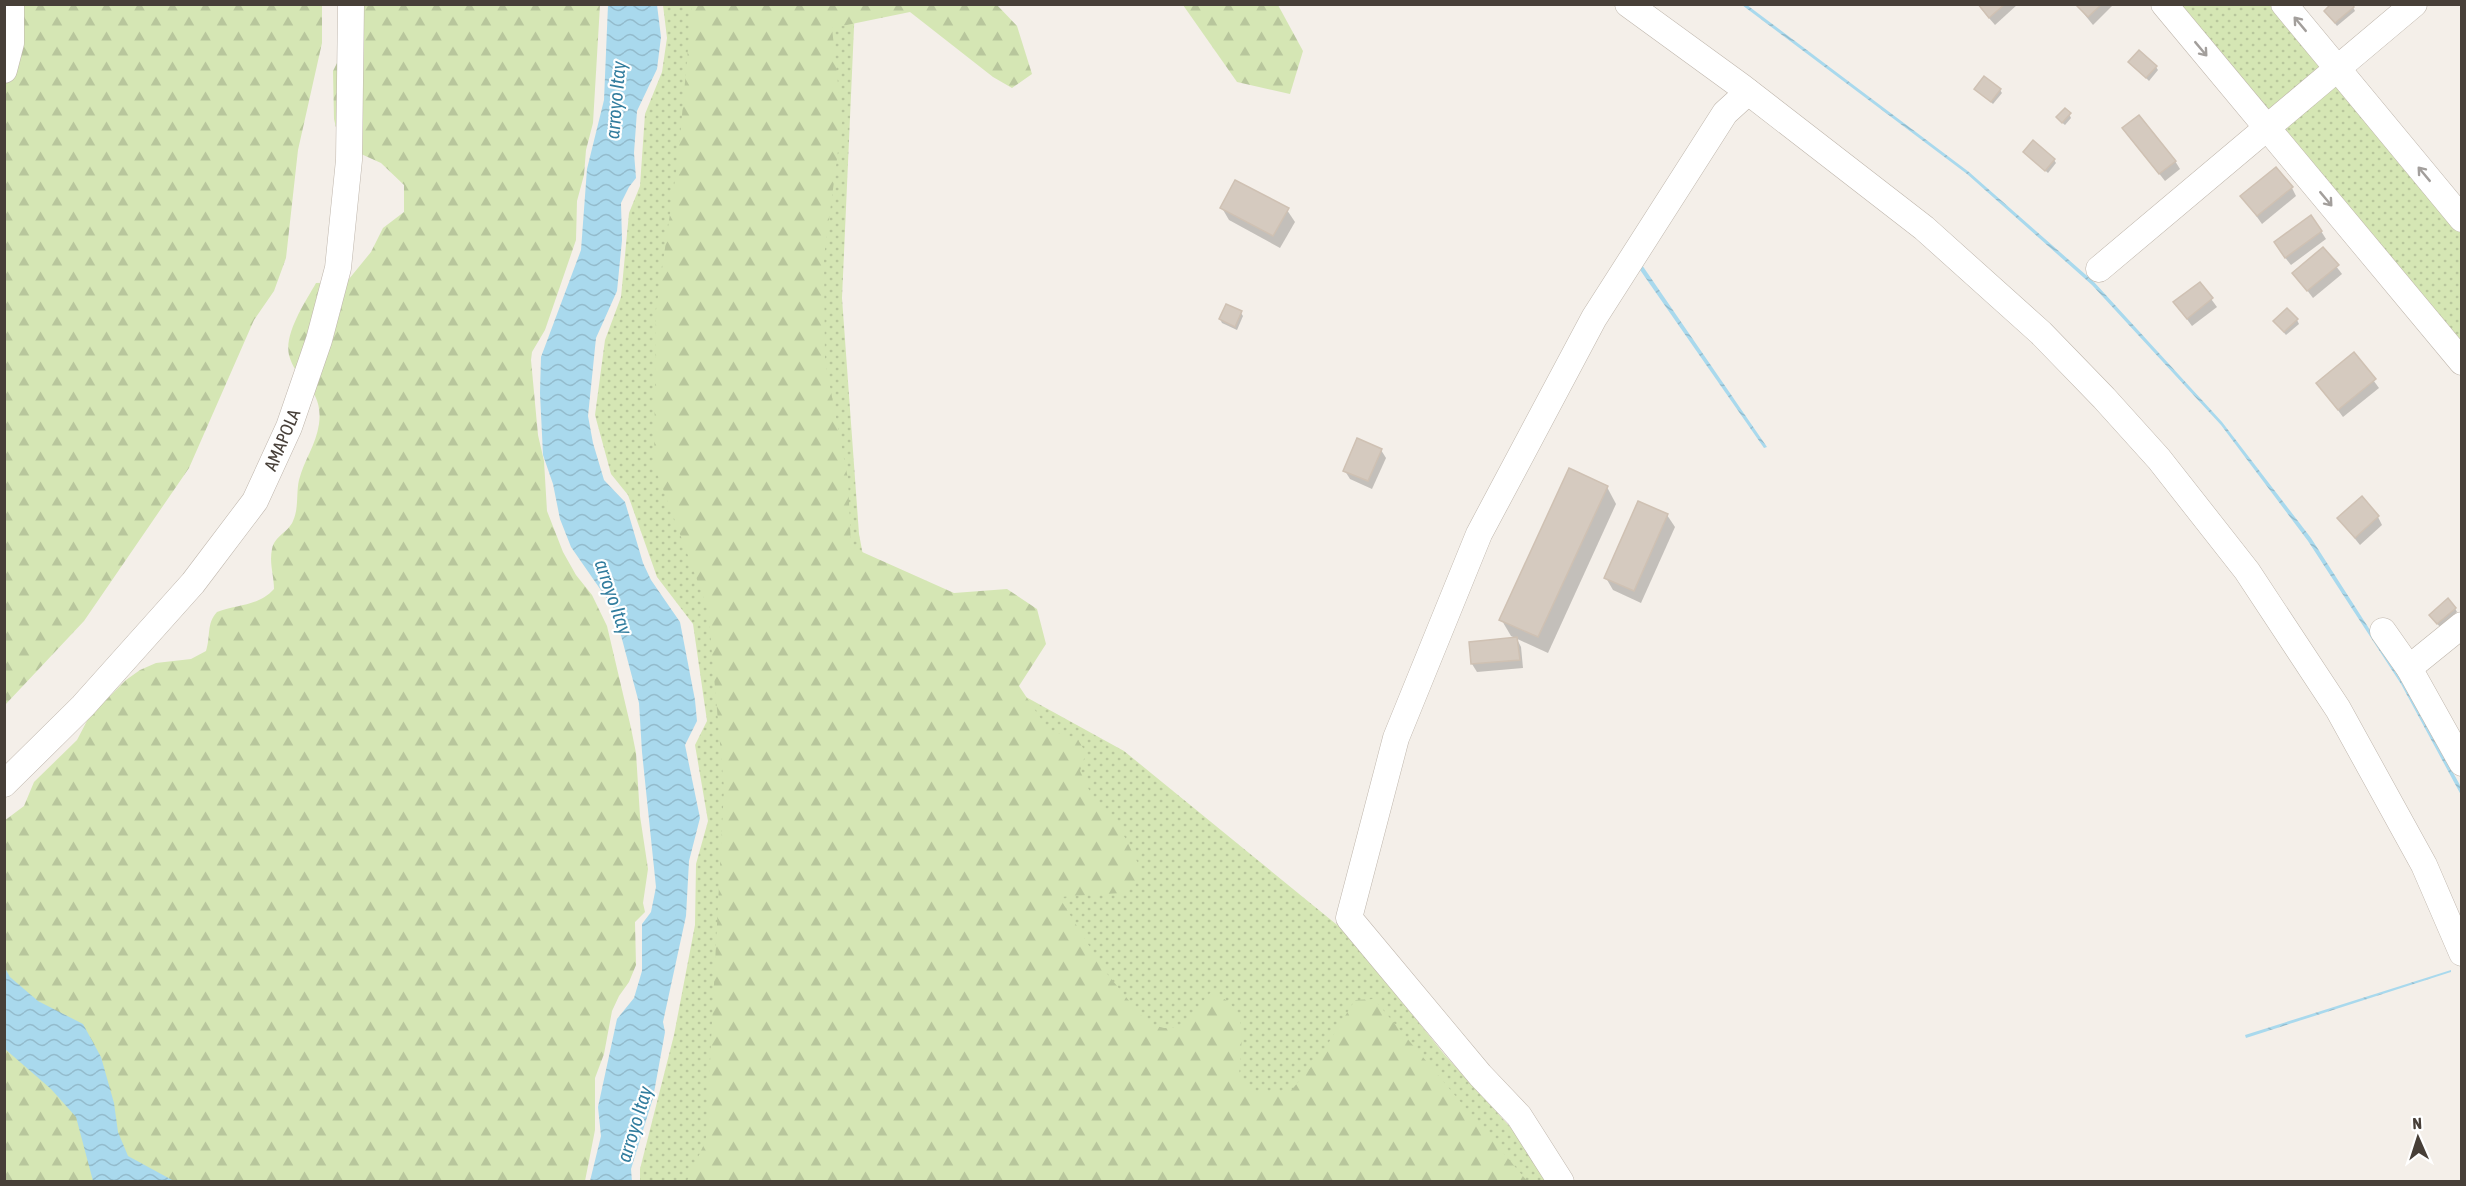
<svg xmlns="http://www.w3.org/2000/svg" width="2466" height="1186" font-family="'Asap Condensed',sans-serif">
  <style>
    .grass { fill: url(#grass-dots) }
    .forest { fill: url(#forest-firs) }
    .water { fill: url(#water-waves) }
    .shadow { fill: #0003 }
    .building { fill: #d5cabf; stroke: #cfc1b3; stroke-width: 1.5 }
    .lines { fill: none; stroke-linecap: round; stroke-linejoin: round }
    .minor-casing { stroke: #bfb6ac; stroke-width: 27 }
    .minor { stroke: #fff; stroke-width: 26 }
    .oneway { stroke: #a39f9c }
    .labels { text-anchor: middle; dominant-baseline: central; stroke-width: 4.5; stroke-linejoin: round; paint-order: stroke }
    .street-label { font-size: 18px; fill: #473f38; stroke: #fff }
    .water-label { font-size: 20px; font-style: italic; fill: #327d9e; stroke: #fff }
  </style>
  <defs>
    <pattern id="grass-dots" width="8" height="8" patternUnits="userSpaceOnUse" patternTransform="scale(1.5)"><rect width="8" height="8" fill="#d5e6b4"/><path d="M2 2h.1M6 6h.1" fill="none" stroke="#b8c69c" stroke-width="1.8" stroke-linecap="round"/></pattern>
    <pattern id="forest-firs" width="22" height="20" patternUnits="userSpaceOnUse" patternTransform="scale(1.5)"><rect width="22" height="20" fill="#d5e6b4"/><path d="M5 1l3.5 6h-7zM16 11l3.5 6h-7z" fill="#b8c69c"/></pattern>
    <pattern id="water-waves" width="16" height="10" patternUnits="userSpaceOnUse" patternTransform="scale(1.5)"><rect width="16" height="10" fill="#a9d9ed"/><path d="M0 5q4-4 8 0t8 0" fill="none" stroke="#93bbcc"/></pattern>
  </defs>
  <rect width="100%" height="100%" fill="#f4efe9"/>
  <g class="grass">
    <polygon points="663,5 855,5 842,298 859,534 874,614 850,1181 640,1181 640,1169 674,1035 695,925 696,864 708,821 695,745 707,721 693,624 657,577 628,495 611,474 595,415 605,340 621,297 629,213 640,186 645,114 662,72 667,38"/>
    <polygon points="2176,5 2273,5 2322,66 2268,112"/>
    <polygon points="2335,87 2342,89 2461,233 2461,347 2286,136 2285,129"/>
    <polygon points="917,637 1124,751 1347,933 1444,1054 1511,1128 1547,1181 878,1182"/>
  </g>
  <g class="forest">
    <polygon points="5,5 322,5 322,43 298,150 286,258 274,291 254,320 189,468 84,621 5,705"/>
    <path d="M358,5H600L593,123L586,150L584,175L577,201L576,240L545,330L532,352L531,360L538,435L544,461L547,511L563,552L576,575L592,595L607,626L631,728L636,753L640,816L648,869L643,903L645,912L635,922L636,965L629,982L619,996L612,1011L604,1054L595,1078V1130L585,1181H5L4,821L24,806L34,782L77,740L89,717L126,680L140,670L156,663L191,659L206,651C211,636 206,624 217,612C238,604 259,606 274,589C274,575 269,564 272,549C275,535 288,533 293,521C299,508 296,493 299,480C304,460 316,445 319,424C324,387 296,383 289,355C284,333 306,301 316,283L341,282L349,279L371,252L383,228L404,212V185L381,163L350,149L338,136L334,119L333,71L356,25Z"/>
    <path d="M692,5H997L1017,26L1032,74L1012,88L993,77L910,12L832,28L842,121L824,257L825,361L848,479L851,547L954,593L1007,589L1037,609L1046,644L1019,686L1049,731L1077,738L1086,753L1080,771L1092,796L1120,828L1144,875L1121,893L1059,897L1104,970L1148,1024L1164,1028H1179L1211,992C1253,1009 1240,1041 1239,1079L1251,1091L1289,1093L1321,1055L1355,1000L1374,999L1527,1181H687L706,1140L724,788L708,609L654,465L656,310L678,159Z"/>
    <polygon points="1183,5 1278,5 1303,51 1290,94 1237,82"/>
  </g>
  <g class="water">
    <polygon points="608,5 657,5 661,37 657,69 637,111 634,153 636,178 629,187 621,203 622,240 617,291 596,338 588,416 593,443 604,480 625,502 643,563 651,580 680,622 695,700 697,721 685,745 700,818 689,861 686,916 663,1022 665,1032 653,1098 631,1169 632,1182 590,1181 601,1136 598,1107 617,1019 634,998 642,971 642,924 651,912 656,887 642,752 639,703 614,609 571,547 560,519 553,484 543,455 540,393 541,357 581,250 587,169 604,100"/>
    <polygon points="1742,5 1747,5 1969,172 2094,282 2222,422 2311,538 2404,683 2461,787 2461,795 2401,684 2308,541 2221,425 2092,285 1967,174"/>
    <polygon points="1642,265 1767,447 1764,448 1638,267"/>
    <polygon points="5,968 10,977 38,1001 83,1024 101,1057 114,1103 118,1132 128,1156 174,1181 93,1181 76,1117 51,1089 5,1049"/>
    <polygon points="2451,970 2451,972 2246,1038 2245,1035"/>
  </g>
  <g class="shadow">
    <polygon points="1977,4 2018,4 1995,25"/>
    <polygon points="2076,4 2114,4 2093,25"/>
    <polygon points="2353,7 2355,11 2337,26 2328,15"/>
    <polygon points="2130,62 2156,67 2158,70 2149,81"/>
    <polygon points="1976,89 2000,90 2002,93 1993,104"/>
    <polygon points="2069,114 2071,118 2065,125 2060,121"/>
    <polygon points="2124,129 2175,161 2180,169 2165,181"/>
    <polygon points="2025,152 2054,160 2056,163 2048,173"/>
    <polygon points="2292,188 2296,196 2262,224 2242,196"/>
    <polygon points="1222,208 1287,210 1295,222 1280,248 1229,220"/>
    <polygon points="2321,231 2326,239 2291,265 2280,251"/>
    <polygon points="2323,249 2342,274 2313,298 2294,273"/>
    <polygon points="2200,284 2217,307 2192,326 2175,303"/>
    <polygon points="1227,306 1241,313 1243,316 1237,330 1222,323 1220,319"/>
    <polygon points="2297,320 2299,324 2286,335 2277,325"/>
    <polygon points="2354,354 2379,388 2343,417 2318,383"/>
    <polygon points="1381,450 1386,458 1372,489 1350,479 1345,471"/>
    <polygon points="1607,487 1616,504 1548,653 1511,636 1501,619"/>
    <polygon points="1667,515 1675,527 1641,603 1613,590 1606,578"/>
    <polygon points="2378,517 2382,525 2360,545 2339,519"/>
    <polygon points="2455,608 2457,612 2440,627 2433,619"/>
    <polygon points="1517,639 1521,647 1523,668 1477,672 1472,664"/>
  </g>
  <g class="building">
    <polygon points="1978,4 2005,4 1989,18"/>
    <polygon points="2075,4 2102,4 2088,17"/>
    <polygon points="2331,4 2353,4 2354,7 2335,23 2324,11"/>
    <polygon points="2139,50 2157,66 2146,78 2128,62"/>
    <polygon points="1984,76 2001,89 1991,102 1974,89"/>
    <polygon points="2065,108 2071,113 2062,123 2056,117"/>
    <polygon points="2139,115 2176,161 2159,174 2122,128"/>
    <polygon points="2033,140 2055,159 2045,171 2023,152"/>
    <polygon points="2276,167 2293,187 2257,216 2240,196"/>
    <polygon points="1235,180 1289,208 1273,236 1220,208"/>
    <polygon points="2311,215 2322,231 2285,258 2274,242"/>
    <polygon points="2323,247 2339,265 2307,291 2292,273"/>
    <polygon points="2200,282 2213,298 2187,319 2173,302"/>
    <polygon points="1226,304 1242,311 1235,327 1219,319"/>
    <polygon points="2287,308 2298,319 2284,332 2273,321"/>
    <polygon points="2354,352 2376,379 2338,410 2316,383"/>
    <polygon points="1357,438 1382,449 1368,481 1343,471"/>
    <polygon points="1569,468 1608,486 1538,637 1499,620"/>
    <polygon points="2362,496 2379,516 2355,538 2337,518"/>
    <polygon points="1638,501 1668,514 1634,591 1604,578"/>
    <polygon points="2448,598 2456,608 2437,624 2429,615"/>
    <polygon points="1517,637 1520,660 1471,664 1469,642"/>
  </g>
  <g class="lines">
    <defs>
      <g id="minor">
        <polyline points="1628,4 1742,87 1924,228 2041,333 2104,398 2159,459 2247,571 2338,709 2424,865 2462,953"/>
        <polyline points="2164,4 2462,362"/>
        <polyline points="2284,4 2462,219"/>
        <polyline points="4,70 11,43 11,4"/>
        <polyline points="2099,269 2414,4"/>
        <polyline points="2383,631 2409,668 2462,763"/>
        <polyline points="2409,668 2462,625"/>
        <polyline points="4,784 83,706 193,583 255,501 289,427 319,340 338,268 349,160 351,4"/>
        <polyline points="1561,1182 1519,1116 1480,1075 1349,918 1396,738 1479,534 1594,318 1725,113 1748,92"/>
      </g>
    </defs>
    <use href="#minor" class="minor-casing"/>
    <use href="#minor" class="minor"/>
  </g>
  <defs><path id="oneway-shaft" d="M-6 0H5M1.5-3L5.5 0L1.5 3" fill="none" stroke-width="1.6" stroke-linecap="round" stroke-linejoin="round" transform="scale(1.5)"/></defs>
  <g class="oneway">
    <use href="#oneway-shaft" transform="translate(2300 24) rotate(-130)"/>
    <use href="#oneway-shaft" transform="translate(2201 49) rotate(50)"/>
    <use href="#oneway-shaft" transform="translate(2424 174) rotate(-130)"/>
    <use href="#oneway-shaft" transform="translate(2326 199) rotate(50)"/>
  </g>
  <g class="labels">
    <g class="street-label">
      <text transform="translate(282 440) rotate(-67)">AMAPOLA</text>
    </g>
    <g class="water-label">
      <text transform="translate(615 100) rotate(-85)">arroyo Itay</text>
      <text transform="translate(614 597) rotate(71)">arroyo Itay</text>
      <text transform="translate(634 1124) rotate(-73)">arroyo Itay</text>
    </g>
  </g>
  <rect width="2466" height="1186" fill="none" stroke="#473f38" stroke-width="12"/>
  <g transform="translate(2418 1138) rotate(357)" stroke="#ffffff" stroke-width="4.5" paint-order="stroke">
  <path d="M0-4.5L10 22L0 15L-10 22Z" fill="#473f38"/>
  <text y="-9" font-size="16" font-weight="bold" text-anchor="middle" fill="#473f38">N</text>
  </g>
</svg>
